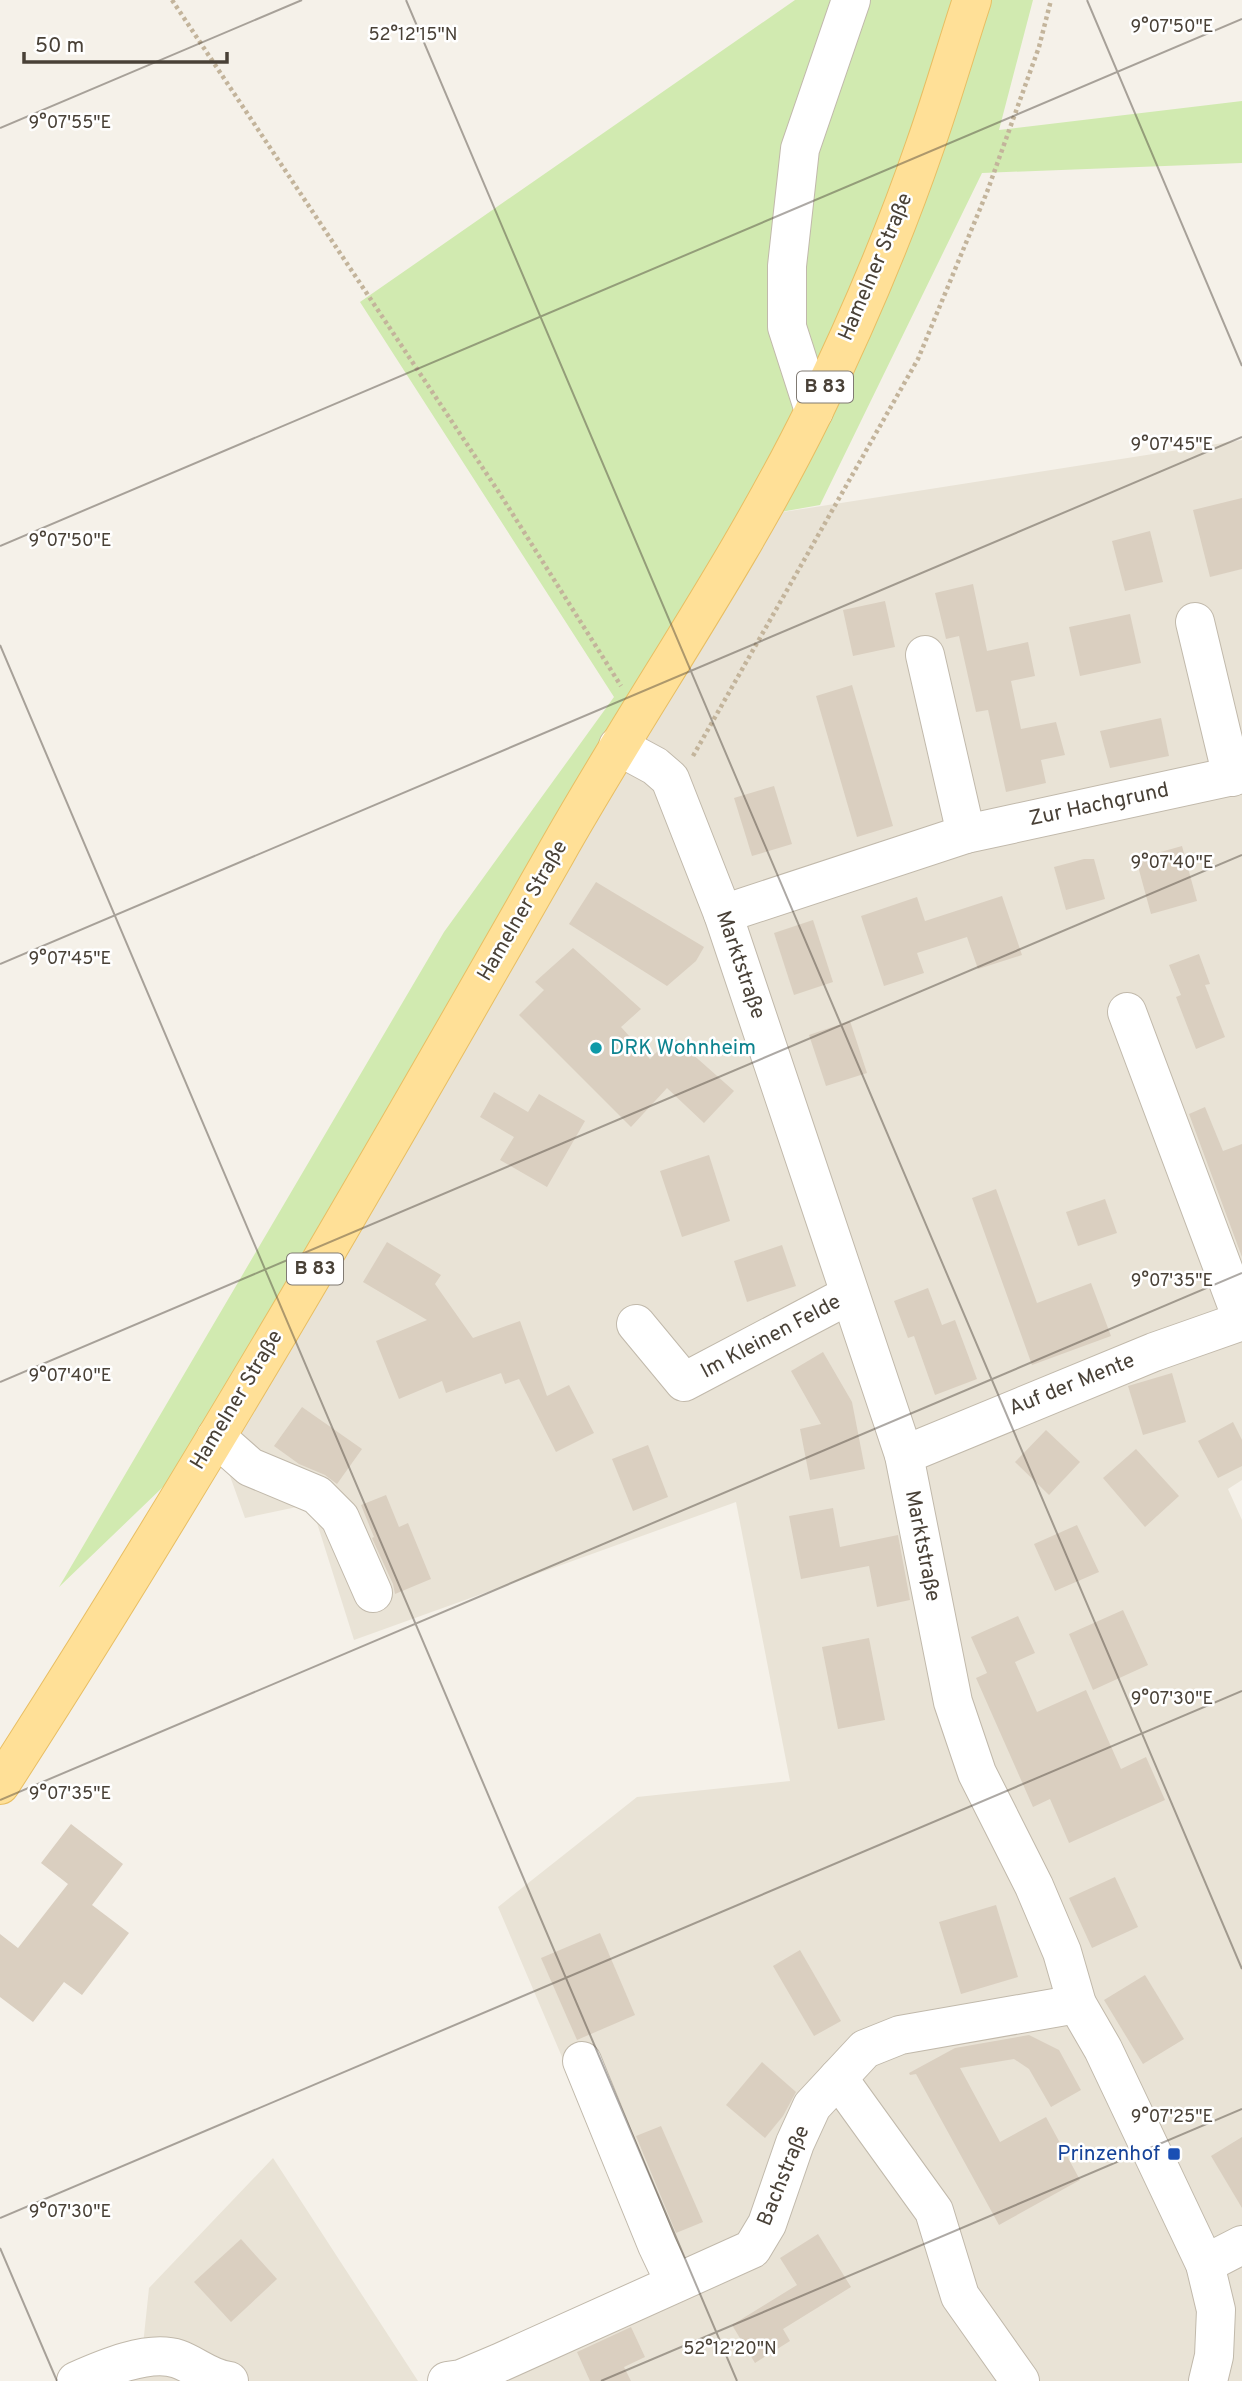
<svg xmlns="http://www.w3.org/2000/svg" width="1242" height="2381" font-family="Overpass,sans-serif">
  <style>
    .residential { fill: #e9e3d6 }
    .green { fill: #d1eab0 }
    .building { fill: #dacfc0 }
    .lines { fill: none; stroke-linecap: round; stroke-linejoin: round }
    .minor-casing { stroke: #c1b9ab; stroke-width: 40 }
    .major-casing { stroke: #e8be63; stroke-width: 40 }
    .path { stroke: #c3b49b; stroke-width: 4.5; stroke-dasharray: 3.5 3.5; stroke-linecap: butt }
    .minor { stroke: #fff; stroke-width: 38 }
    .major { stroke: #ffe097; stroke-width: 38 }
    .ticks { fill: none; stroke: #494137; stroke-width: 2; stroke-opacity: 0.45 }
    .culture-dot { fill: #0f9aa8; stroke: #fff; stroke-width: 2.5 }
    .transit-dot { fill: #1a4fb4; stroke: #fff; stroke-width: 2.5 }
    .labels { text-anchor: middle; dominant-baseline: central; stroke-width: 5; stroke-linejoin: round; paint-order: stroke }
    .shield { fill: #fff; stroke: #807a73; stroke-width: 2 }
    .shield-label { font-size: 19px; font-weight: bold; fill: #494137 }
    .street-label { font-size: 21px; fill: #494137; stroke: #fff }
    .culture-label { font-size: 21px; fill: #0d838f; stroke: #fff; text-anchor: start }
    .transit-label { font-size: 21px; fill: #164399; stroke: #fff; text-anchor: end }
    .ticks-label { font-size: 18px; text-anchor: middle; fill: #494137; stroke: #fff; stroke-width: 5; stroke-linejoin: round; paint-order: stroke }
  </style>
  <rect width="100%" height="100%" fill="#f5f1e9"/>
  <g class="residential">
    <polygon points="1242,440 1242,1480 1228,1489 1242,1520 1242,2381 447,2381 661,2289 498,1907 637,1797 790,1781 736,1502 354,1640 311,1504 245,1518 216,1437 758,516"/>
    <polygon points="273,2158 418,2381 76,2381 143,2345 149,2288"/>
  </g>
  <polygon class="green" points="795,0 1033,0 999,130 1242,101 1242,163 982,173 820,505 758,516 216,1436 59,1587 444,932 614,697 360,302"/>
  <g class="building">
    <polygon points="1242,498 1242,569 1210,577 1193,510"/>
    <polygon points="1150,531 1163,582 1125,591 1112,541"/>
    <polygon points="973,584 987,651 1028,642 1035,676 1011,681 1021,729 1056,722 1065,755 1041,760 1046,783 1006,792 988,710 976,712 959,636 946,639 935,593"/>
    <polygon points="885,601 895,647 853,656 843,610"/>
    <polygon points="1130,614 1141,663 1080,676 1069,627"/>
    <polygon points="852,685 893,826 857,837 816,696"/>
    <polygon points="1161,718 1169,756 1110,768 1100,731"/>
    <polygon points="774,786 792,844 752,856 734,798"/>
    <polygon points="1182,846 1197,901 1151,914 1136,859"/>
    <polygon points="1084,859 1094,859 1105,899 1066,910 1054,867"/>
    <polygon points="596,882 704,947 696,961 667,986 569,924"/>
    <polygon points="1002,896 1022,955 978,969 967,937 917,953 924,973 884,986 861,916 917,897 925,921"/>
    <polygon points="813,920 833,982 794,995 774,933"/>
    <polygon points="573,948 641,1009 621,1027 650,1059 672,1036 734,1091 704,1123 667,1088 631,1127 519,1015 544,990 535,982"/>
    <polygon points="1199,954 1210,984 1205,985 1225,1037 1196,1049 1176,997 1181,995 1169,965"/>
    <polygon points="850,1021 867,1073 826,1086 809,1035"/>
    <polygon points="494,1092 528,1112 539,1094 585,1121 547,1187 500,1160 514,1137 480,1117"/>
    <polygon points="1205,1107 1223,1151 1242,1144 1242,1257 1189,1114"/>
    <polygon points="709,1155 730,1221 682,1237 660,1171"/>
    <polygon points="996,1189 1037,1303 1091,1283 1111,1336 1032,1365 972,1198"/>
    <polygon points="1105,1199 1117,1233 1078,1246 1066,1212"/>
    <polygon points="387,1242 441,1275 435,1284 473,1338 520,1321 547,1396 569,1385 594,1433 556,1452 519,1379 505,1384 501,1373 446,1393 442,1381 399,1399 376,1341 427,1320 363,1282"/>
    <polygon points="782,1245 796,1286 747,1302 734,1261"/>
    <polygon points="928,1288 942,1325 955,1320 977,1379 935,1395 914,1336 908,1338 894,1301"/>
    <polygon points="823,1352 852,1402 865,1469 810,1480 800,1429 821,1424 791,1371"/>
    <polygon points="1172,1373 1186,1422 1143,1435 1128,1386"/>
    <polygon points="302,1407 362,1449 337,1484 325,1475 299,1464 274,1446"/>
    <polygon points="1233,1422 1242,1440 1242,1466 1218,1478 1198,1441"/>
    <polygon points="1046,1430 1080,1462 1049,1495 1015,1462"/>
    <polygon points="648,1445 668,1497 633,1511 612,1459"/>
    <polygon points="1136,1449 1179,1496 1145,1527 1103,1478"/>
    <polygon points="386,1495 399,1527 408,1523 431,1579 395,1594 393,1584 372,1538 374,1537 361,1505"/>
    <polygon points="833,1508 840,1547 898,1535 910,1600 877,1607 869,1566 801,1579 789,1516"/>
    <polygon points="1077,1525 1099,1572 1055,1591 1034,1544"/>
    <polygon points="1123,1610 1148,1665 1093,1690 1069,1634"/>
    <polygon points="1018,1616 1035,1653 1015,1662 1037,1712 1086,1690 1121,1769 1146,1757 1165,1800 1069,1843 1050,1799 1033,1807 976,1678 987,1673 971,1637"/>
    <polygon points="869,1638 885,1720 838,1729 822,1647"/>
    <polygon points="71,1824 123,1864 92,1905 129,1933 82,1995 64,1982 33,2022 0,1997 0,1934 18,1948 68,1884 41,1863"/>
    <polygon points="1115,1877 1138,1927 1092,1948 1069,1898"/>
    <polygon points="996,1905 1018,1977 961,1994 939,1922"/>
    <polygon points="600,1933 635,2015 577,2040 541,1958"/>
    <polygon points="800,1950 841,2021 814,2036 773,1966"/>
    <polygon points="1145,1975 1184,2039 1143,2064 1104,2000"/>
    <polygon points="1029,2035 1059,2050 1081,2090 1051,2107 1029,2069 1014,2059 960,2068 1000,2142 1046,2117 1080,2180 999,2225 916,2074 910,2075 909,2073 955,2048"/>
    <polygon points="762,2062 796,2092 783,2116 765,2138 726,2105"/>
    <polygon points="661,2126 703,2222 676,2233 636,2136"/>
    <polygon points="1242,2137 1242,2208 1211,2156"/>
    <polygon points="818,2234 851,2287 783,2329 790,2341 755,2363 732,2325 797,2285 780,2258"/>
    <polygon points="241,2239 277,2279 231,2322 194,2282"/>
    <polygon points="631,2327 645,2357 624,2367 631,2381 590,2381 577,2352"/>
  </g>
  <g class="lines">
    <defs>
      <g id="minor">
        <polyline points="814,411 787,327 787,266 800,149 851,0"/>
        <polyline points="1195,622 1232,777"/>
        <polyline points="925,655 966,834"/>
        <polyline points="618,746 655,766 670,779 723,914 904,1455 953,1702 977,1773 1034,1886 1062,1952 1077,2004 1103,2049 1205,2264 1216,2310 1214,2356 1208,2381"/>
        <polyline points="723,914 966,834 1242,774"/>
        <polyline points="1127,1012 1242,1319"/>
        <polyline points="636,1324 684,1382 849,1295"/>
        <polyline points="216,1437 250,1467 317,1495 340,1518 373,1593"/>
        <polyline points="904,1455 1154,1352 1242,1321"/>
        <polyline points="582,2061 657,2245 675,2283"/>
        <polyline points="838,2078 934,2211 960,2296 1020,2381"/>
        <polyline points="1205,2264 1242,2245"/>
        <path d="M76,2381C103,2369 149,2349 178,2359C195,2365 210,2379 229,2381"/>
        <polyline points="447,2381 461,2379 499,2363 752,2249 767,2224 795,2143 812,2106 865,2049 900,2035 1077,2004"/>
      </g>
      <path id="major" d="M0,1785C196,1481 377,1167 556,853C640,704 739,564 814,411C856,325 894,236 925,146C942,98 956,49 972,0"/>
    </defs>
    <use href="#minor" class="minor-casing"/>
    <use href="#major" class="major-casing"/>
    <g class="path">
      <polyline points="172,0 500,494 621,686"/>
      <polyline points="693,756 918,359 987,192 1039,47 1051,0"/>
    </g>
    <use href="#minor" class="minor"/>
    <use href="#major" class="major"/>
  </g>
  <path class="ticks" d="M406,0L1242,1969M1087,0L1242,366M0,128L302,0M0,546L1242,19M0,645L737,2381M0,964L1242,437M0,1382L1242,855M0,1800L1242,1273M0,2218L1242,1691M0,2248L57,2381M601,2381L1242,2109"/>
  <circle class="culture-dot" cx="596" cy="1048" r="7"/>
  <rect class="transit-dot" x="1167" y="2147" width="14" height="14" rx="3.5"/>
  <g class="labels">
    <g class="shield">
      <rect x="797" y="371.5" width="56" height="31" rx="5"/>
      <rect x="287" y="1253.5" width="56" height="31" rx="5"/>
    </g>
    <g class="shield-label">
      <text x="825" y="387">B 83</text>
      <text x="315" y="1269">B 83</text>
    </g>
    <g class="street-label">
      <text transform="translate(876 267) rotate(-67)">Hamelner Straße</text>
      <text transform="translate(1099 805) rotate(-12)">Zur Hachgrund</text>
      <text transform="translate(523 911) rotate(-60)">Hamelner Straße</text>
      <text transform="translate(740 965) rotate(71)">Marktstraße</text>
      <text transform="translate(771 1337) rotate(-28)">Im Kleinen Felde</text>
      <text transform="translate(1072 1385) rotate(-22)">Auf der Mente</text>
      <text transform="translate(237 1400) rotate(-59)">Hamelner Straße</text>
      <text transform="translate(922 1546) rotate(79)">Marktstraße</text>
      <text transform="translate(784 2176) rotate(-68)">Bachstraße</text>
    </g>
    <g class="culture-label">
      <text x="610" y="1048">DRK Wohnheim</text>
    </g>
    <g class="transit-label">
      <text x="1160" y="2154">Prinzenhof</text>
    </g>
  </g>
  <g class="ticks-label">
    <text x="1172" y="32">9°07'50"E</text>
    <text x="413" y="40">52°12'15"N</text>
    <text x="70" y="128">9°07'55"E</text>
    <text x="1172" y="450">9°07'45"E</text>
    <text x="70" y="546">9°07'50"E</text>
    <text x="1172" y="868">9°07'40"E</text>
    <text x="70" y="964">9°07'45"E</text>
    <text x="1172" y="1286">9°07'35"E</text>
    <text x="70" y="1381">9°07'40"E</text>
    <text x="1172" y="1704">9°07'30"E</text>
    <text x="70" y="1799">9°07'35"E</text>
    <text x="1172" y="2122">9°07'25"E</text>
    <text x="70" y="2217">9°07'30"E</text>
    <text x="730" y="2354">52°12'20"N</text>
  </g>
  <path d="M24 52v10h203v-10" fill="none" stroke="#494137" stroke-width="3.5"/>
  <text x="35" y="52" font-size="21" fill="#494137" stroke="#ffffff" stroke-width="5" paint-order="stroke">50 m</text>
</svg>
